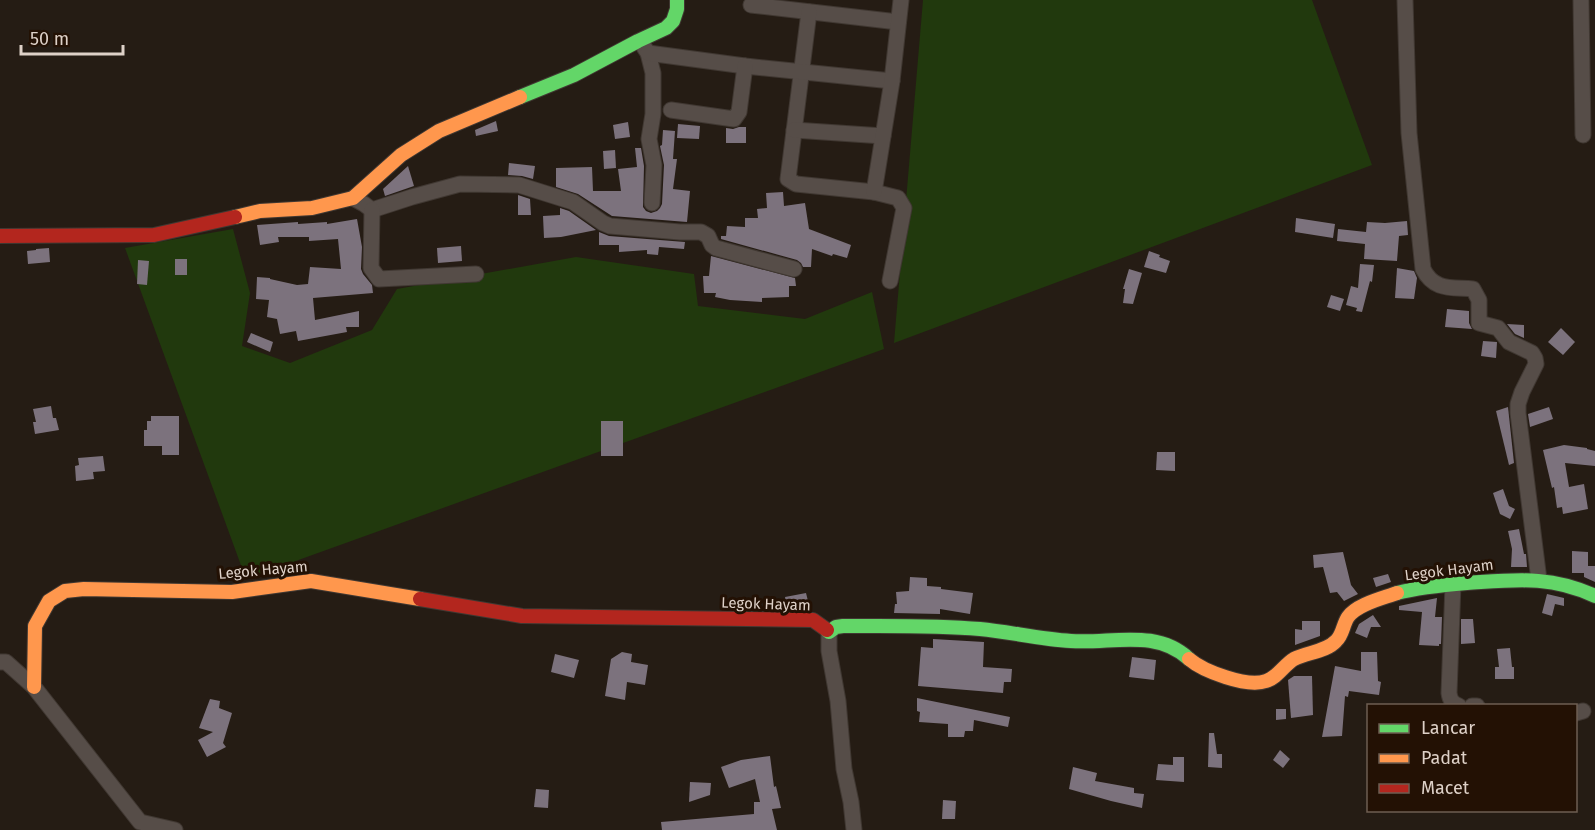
<svg xmlns="http://www.w3.org/2000/svg" width="1595" height="830" font-family="'Fira Sans',sans-serif">
  <style>
    .green { fill: #21390d }
    .building { fill: #7c727d }
    .lines { fill: none; stroke-linecap: round; stroke-linejoin: round }
    .street-casing { stroke: #403832; stroke-width: 17 }
    .fast-casing { stroke: #403832; stroke-width: 16 }
    .slow-casing { stroke: #403832; stroke-width: 16 }
    .jam-casing { stroke: #403832; stroke-width: 16 }
    .street { stroke: #564d48; stroke-width: 15 }
    .fast { stroke: #63d668; stroke-width: 14 }
    .slow { stroke: #ff974d; stroke-width: 14 }
    .jam { stroke: #b3261e; stroke-width: 14 }
    .labels { text-anchor: middle; dominant-baseline: central; stroke-width: 6; stroke-linejoin: round; paint-order: stroke }
    .street-label { font-size: 15px; fill: #ded1c8; stroke: #231104 }
  </style>
  <rect width="100%" height="100%" fill="#251c14"/>
  <g class="green">
    <polygon points="923,0 1312,0 1372,165 894,343"/>
    <polygon points="233,229 250,293 242,346 290,363 372,330 397,289 576,257 694,274 698,306 805,319 872,292 884,349 246,579 125,248"/>
  </g>
  <g class="building">
    <polygon points="496,121 498,131 476,136 475,130"/>
    <polygon points="628,122 630,137 615,139 613,125"/>
    <polygon points="678,124 700,126 699,139 677,138"/>
    <polygon points="739,127 746,127 746,143 726,143 726,128 733,129"/>
    <polygon points="663,130 675,131 673,159 677,159 673,189 690,191 687,222 612,216 578,194 556,187 556,168 592,167 593,191 621,191 618,169 637,167 635,148 641,148 644,166 643,207 646,211 651,213 657,211 660,208 662,204 664,165 660,146 662,145"/>
    <polygon points="615,150 616,168 604,169 603,151"/>
    <polygon points="509,163 535,166 533,179 522,176 508,175"/>
    <polygon points="408,166 414,186 385,196 383,189"/>
    <polygon points="783,192 784,206 805,203 809,229 851,245 847,258 833,254 832,256 812,249 811,267 803,267 801,263 797,260 721,239 721,236 726,236 727,226 745,227 745,218 758,218 757,209 767,208 766,193"/>
    <polygon points="518,195 530,199 531,215 518,215"/>
    <polygon points="560,208 569,211 596,230 561,237 544,238 543,216 560,215"/>
    <polygon points="1296,218 1335,224 1333,238 1295,232"/>
    <polygon points="357,219 362,247 361,269 363,274 372,285 373,293 313,298 315,320 359,311 359,327 346,327 347,332 298,341 296,331 280,334 277,319 267,317 269,300 256,299 257,277 270,278 270,279 297,285 308,284 310,267 341,269 338,239 309,241 309,237 278,237 279,242 260,245 257,225 298,222 298,224 327,222 327,224"/>
    <polygon points="1407,221 1408,235 1399,236 1397,261 1364,259 1365,244 1337,241 1338,229 1366,232 1367,222 1385,223"/>
    <polygon points="599,232 609,236 685,242 684,249 659,247 658,255 647,254 647,250 619,252 619,245 599,245"/>
    <polygon points="461,246 462,261 438,263 437,248"/>
    <polygon points="49,248 50,262 28,264 27,251 36,250 36,249"/>
    <polygon points="1149,251 1160,255 1159,257 1170,261 1166,273 1144,267"/>
    <polygon points="711,256 795,278 796,286 789,286 789,297 762,298 762,302 730,300 715,297 716,293 704,293 703,276 709,276"/>
    <rect x="175" y="259" width="12" height="16"/>
    <polygon points="138,260 149,261 147,285 137,284"/>
    <polygon points="1360,264 1374,265 1372,282 1370,281 1362,312 1356,311 1357,308 1346,305 1351,286 1358,288"/>
    <polygon points="1397,268 1414,271 1417,278 1414,299 1395,298"/>
    <polygon points="1129,269 1142,273 1133,304 1123,303 1125,289 1123,289"/>
    <polygon points="1331,295 1344,299 1340,311 1327,307"/>
    <polygon points="1447,309 1469,311 1469,323 1472,329 1445,327"/>
    <polygon points="1507,324 1524,325 1524,338 1515,334"/>
    <polygon points="1561,328 1575,342 1563,355 1548,342"/>
    <polygon points="251,333 273,342 270,352 247,342"/>
    <polygon points="1483,341 1497,342 1496,358 1481,356"/>
    <polygon points="51,406 53,418 56,418 59,430 35,434 33,422 36,422 33,409"/>
    <polygon points="1508,407 1514,463 1509,465 1496,411"/>
    <polygon points="1549,407 1553,419 1530,427 1528,414"/>
    <polygon points="151,416 179,416 179,455 162,455 162,446 144,446 144,430 147,430 147,421 151,421"/>
    <rect x="601" y="421" width="22" height="35"/>
    <polygon points="1564,445 1587,448 1587,449 1595,451 1595,466 1565,463 1569,487 1584,484 1588,509 1563,514 1562,507 1557,508 1554,487 1552,488 1543,450"/>
    <polygon points="1157,452 1175,452 1175,471 1156,470"/>
    <polygon points="103,456 105,471 93,472 94,479 76,481 75,466 79,465 78,458"/>
    <polygon points="1503,489 1509,506 1515,509 1510,519 1500,514 1493,493"/>
    <polygon points="1519,529 1524,554 1526,554 1527,567 1511,567 1512,549 1508,531"/>
    <polygon points="1572,551 1588,552 1588,566 1595,566 1595,582 1584,577 1584,573 1572,573"/>
    <polygon points="1343,552 1351,585 1358,594 1344,601 1337,592 1330,593 1323,567 1314,568 1313,555"/>
    <polygon points="1388,574 1391,582 1376,587 1373,578"/>
    <polygon points="910,577 927,578 927,586 941,587 941,589 973,593 970,614 940,609 940,614 894,613 895,604 897,604 896,592 909,591"/>
    <polygon points="806,593 809,605 799,607 787,607 785,597"/>
    <polygon points="1547,594 1564,598 1564,606 1555,604 1552,616 1542,613"/>
    <polygon points="1437,598 1435,617 1442,617 1441,644 1439,644 1439,646 1419,645 1422,612 1399,610 1399,606"/>
    <polygon points="1373,615 1381,627 1371,627 1367,638 1355,633 1359,624"/>
    <polygon points="1461,619 1473,619 1475,643 1461,644"/>
    <polygon points="1302,621 1320,621 1320,636 1295,645 1295,629 1302,630"/>
    <polygon points="933,639 984,642 983,667 1012,669 1011,682 1004,682 1003,693 918,686 921,647 933,648"/>
    <polygon points="1510,648 1512,667 1514,667 1514,679 1495,679 1495,667 1499,667 1497,649"/>
    <polygon points="622,652 632,654 631,662 648,665 645,685 627,682 625,700 605,696 611,659"/>
    <polygon points="1361,652 1377,652 1378,681 1381,682 1379,695 1349,691 1348,697 1345,696 1342,736 1322,737 1335,666 1361,671"/>
    <polygon points="555,654 579,660 574,678 551,672"/>
    <polygon points="1132,657 1156,660 1154,680 1129,677"/>
    <polygon points="1294,676 1312,676 1313,715 1291,718 1288,680"/>
    <polygon points="917,698 1010,717 1008,727 974,720 973,731 965,731 964,737 948,737 948,724 919,722 920,712 917,711"/>
    <polygon points="210,699 220,701 219,708 232,713 223,743 226,747 207,757 198,740 213,732 199,728"/>
    <polygon points="1276,709 1286,709 1286,719 1276,720"/>
    <polygon points="1209,733 1214,733 1217,754 1222,754 1222,768 1208,767"/>
    <polygon points="1280,750 1290,759 1283,768 1273,760"/>
    <polygon points="770,756 774,787 776,786 781,808 772,809 777,830 662,830 661,822 754,814 754,802 760,802 755,779 729,788 721,767 741,760"/>
    <polygon points="1173,757 1184,757 1184,782 1156,780 1158,764 1173,765"/>
    <polygon points="1073,767 1097,773 1095,781 1134,788 1134,793 1144,794 1142,808 1111,801 1069,789"/>
    <polygon points="690,782 711,783 710,795 689,802"/>
    <polygon points="536,789 549,790 548,808 534,807"/>
    <polygon points="943,800 956,801 955,819 942,819"/>
  </g>
  <g class="lines">
    <defs>
      <g id="street">
        <path d="M1405,0L1409,133L1423,269C1434,291 1451,287 1473,289L1479,300V323L1498,328L1509,342L1532,353L1535,358L1536,364L1522,392L1518,404V413L1539,580"/>
        <polyline points="1581,0 1583,135"/>
        <polyline points="751,5 898,22"/>
        <polyline points="809,12 788,179 796,184 874,192 898,198 904,208 890,281"/>
        <polyline points="644,47 648,53 653,73 653,114 649,139 654,165 652,203"/>
        <polyline points="648,53 745,66 892,81"/>
        <polyline points="671,110 734,119 739,112 745,66"/>
        <polyline points="794,130 883,136"/>
        <polyline points="874,192 892,81 901,0"/>
        <polyline points="353,198 364,204 372,210 412,197 460,184 519,185 573,202 603,223 610,226 680,232 701,232 708,236 712,245 716,248 794,269"/>
        <polyline points="372,210 371,268 379,279 476,274"/>
        <path d="M1453,584L1449,693C1450,700 1452,703 1459,706"/>
        <polyline points="829,632 829,651 838,701 844,769 851,802 854,830"/>
        <polyline points="0,662 6,662 34,687 140,822 175,830"/>
        <polyline points="1472,706 1477,706"/>
        <polyline points="1576,713 1583,711"/>
      </g>
      <g id="fast">
        <polyline points="520,97 574,75 638,41 666,28 673,21 677,9 677,0"/>
        <path d="M1397,593C1420,587 1443,585 1467,583C1515,580 1550,575 1595,596"/>
        <path d="M827,630L829,632L836,627L843,626C889,626 935,625 980,629C1010,632 1040,639 1071,641C1111,644 1156,628 1189,659"/>
      </g>
      <g id="slow">
        <polyline points="235,217 260,211 312,208 353,198 401,155 439,131 520,97"/>
        <path d="M1189,659C1203,671 1247,688 1266,681C1277,678 1284,665 1294,659C1307,652 1326,652 1336,641C1343,635 1343,624 1348,617C1357,604 1384,598 1397,593"/>
        <polyline points="34,687 35,626 49,601 65,591 84,589 232,592 311,581 420,599"/>
      </g>
      <g id="jam">
        <polyline points="0,236 154,235 235,217"/>
        <polyline points="420,599 522,616 813,620 827,630"/>
      </g>
    </defs>
    <use href="#street" class="street-casing"/>
    <use href="#fast" class="fast-casing"/>
    <use href="#slow" class="slow-casing"/>
    <use href="#jam" class="jam-casing"/>
    <use href="#street" class="street"/>
    <use href="#fast" class="fast"/>
    <use href="#slow" class="slow"/>
    <use href="#jam" class="jam"/>
  </g>
  <g class="labels">
    <g class="street-label">
      <text transform="translate(263 570) rotate(-5)">Legok Hayam</text>
      <text transform="translate(1449 570) rotate(-7)">Legok Hayam</text>
      <text transform="translate(766 604) rotate(2)">Legok Hayam</text>
    </g>
  </g>
  <rect x="1367" y="704" width="210" height="108" fill="#231104" stroke="#6e5e52" stroke-width="1.5"/>
  <rect x="1379" y="724" width="30" height="9" fill="#63d668" stroke="#6e5e52" stroke-width="1.5"/>
  <text x="1421" y="734" font-size="18" fill="#ded1c8">Lancar</text>
  <rect x="1379" y="754" width="30" height="9" fill="#ff974d" stroke="#6e5e52" stroke-width="1.5"/>
  <text x="1421" y="764" font-size="18" fill="#ded1c8">Padat</text>
  <rect x="1379" y="784" width="30" height="9" fill="#b3261e" stroke="#6e5e52" stroke-width="1.5"/>
  <text x="1421" y="794" font-size="18" fill="#ded1c8">Macet</text>
  <path d="M21 45v9h102v-9" fill="none" stroke="#ded1c8" stroke-width="3"/>
  <text x="30" y="45" font-size="18" fill="#ded1c8" stroke="#231104" stroke-width="4.5" paint-order="stroke">50 m</text>
</svg>
